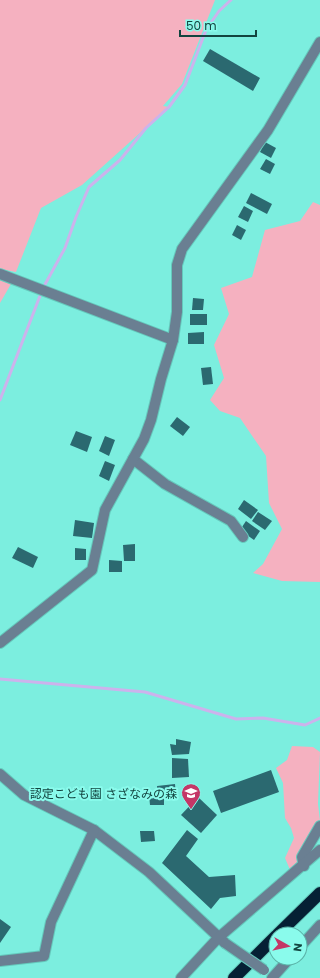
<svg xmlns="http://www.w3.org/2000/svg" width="320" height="978" font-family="Poppins,'Noto Sans JP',sans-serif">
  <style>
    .green { fill: #f5b1c0 }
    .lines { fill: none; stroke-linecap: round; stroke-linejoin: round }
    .stream { stroke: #ccb3ec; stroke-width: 3 }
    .building { fill: #2b6970 }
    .minor-casing { stroke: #65c9bc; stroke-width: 12 }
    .highway-casing { stroke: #65c9bc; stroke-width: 14 }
    .minor { stroke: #6a7f92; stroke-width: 10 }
    .highway { stroke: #052034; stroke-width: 12 }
    .minor-bridge-casing { stroke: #65c9bc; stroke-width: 12; stroke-linecap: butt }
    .minor-bridge { stroke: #6a7f92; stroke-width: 10 }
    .labels { text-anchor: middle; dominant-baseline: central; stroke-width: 4; stroke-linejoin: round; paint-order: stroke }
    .poi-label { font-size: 12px; fill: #12443f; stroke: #8afbec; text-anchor: end }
  </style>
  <rect width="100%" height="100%" fill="#7ceedf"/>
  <g class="green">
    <polygon points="0,0 215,0 182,84 163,106 169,107 82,185 41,208 16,272 0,269"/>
    <polygon points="313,202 320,205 320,582 282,581 253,573 263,564 282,529 269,503 266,456 240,418 220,411 210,400 224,378 214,345 229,314 221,288 252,277 265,230 300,221"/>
    <polygon points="0,276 11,284 0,303"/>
    <polygon points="292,746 313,747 320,752 318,804 320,821 305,851 291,872 285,858 294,838 291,828 285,818 283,783 276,768 287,760"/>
  </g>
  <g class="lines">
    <g class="stream">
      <polyline points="0,400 43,288 65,248 76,217 89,187 120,160 146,128 169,107 185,85 206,30 219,11 231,0"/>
      <polyline points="0,679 145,692 236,719 263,718 305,725 320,718"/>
    </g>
  </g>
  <g class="building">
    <polygon points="210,49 260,78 253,91 203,61"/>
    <polygon points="265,142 276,148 271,158 260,152"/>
    <polygon points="266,159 275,164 270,174 260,169"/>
    <polygon points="251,193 272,204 267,214 246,203"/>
    <polygon points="244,206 253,211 248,222 238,217"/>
    <polygon points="237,225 246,230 241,240 232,235"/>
    <polygon points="193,298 204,299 203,310 192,310"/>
    <rect x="190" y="314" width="17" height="11"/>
    <polygon points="204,332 204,344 188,344 188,333"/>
    <polygon points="211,367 213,384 203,385 201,368"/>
    <polygon points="177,417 190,427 183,436 170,426"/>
    <polygon points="76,431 92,437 87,452 70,445"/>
    <polygon points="105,436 115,440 109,456 99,451"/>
    <polygon points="105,461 115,465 109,481 99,476"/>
    <polygon points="244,500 258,510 251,519 238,509"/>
    <polygon points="258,512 272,521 265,530 252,521"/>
    <polygon points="75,520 94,523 92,538 73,536"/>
    <polygon points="246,521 260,531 254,540 240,530"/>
    <polygon points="135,544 135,561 124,561 123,545"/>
    <polygon points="18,547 38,557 33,568 12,558"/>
    <polygon points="75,548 86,549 86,560 75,560"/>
    <polygon points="109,560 122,561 122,572 109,572"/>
    <polygon points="176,739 191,742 189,754 172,755 170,744 176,745"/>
    <polygon points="172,758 188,759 189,777 172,778"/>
    <polygon points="271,770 279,792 221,813 213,791"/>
    <polygon points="175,784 176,796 164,796 164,805 150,805 149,795 158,795 157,786"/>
    <polygon points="198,797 217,815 201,833 181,815"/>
    <polygon points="187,830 198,839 186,856 209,877 235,875 236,896 220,898 211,909 162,863"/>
    <polygon points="140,831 154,831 155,841 141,842"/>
    <polygon points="0,919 11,927 0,943"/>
  </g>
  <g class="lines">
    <defs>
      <g id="minor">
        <polyline points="0,274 173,340"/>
        <polyline points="133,459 165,484 231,521 243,537"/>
        <polyline points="0,643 92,570 105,510 144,439 151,420 161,379 173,340 177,312 177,265 182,249 268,130 320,42"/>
        <polyline points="0,774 24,795 94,830 149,872 225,943"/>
        <polyline points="304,866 302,857 320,826"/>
        <polyline points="300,947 320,925"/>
        <polyline points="0,961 44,956 51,922 94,830"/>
        <polyline points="181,978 218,938 320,850"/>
        <polyline points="272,978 290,958"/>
      </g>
      <g id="highway">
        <polyline points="278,934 320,893"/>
        <polyline points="234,978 276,936"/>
      </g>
    </defs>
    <use href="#minor" class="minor-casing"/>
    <use href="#highway" class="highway-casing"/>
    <use href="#minor" class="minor"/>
    <use href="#highway" class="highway"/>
    <defs>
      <polyline id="minor-bridge" points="225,943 264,970"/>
    </defs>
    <use href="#minor-bridge" class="minor-bridge-casing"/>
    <use href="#minor-bridge" class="minor-bridge"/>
  </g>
  <defs>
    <symbol id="school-pin" viewBox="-11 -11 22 30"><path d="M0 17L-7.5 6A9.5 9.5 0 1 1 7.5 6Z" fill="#c43767" stroke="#8afbec"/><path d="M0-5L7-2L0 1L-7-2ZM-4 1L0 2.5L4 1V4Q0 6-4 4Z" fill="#fff"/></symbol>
  </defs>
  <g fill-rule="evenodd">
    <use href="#school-pin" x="180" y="782" width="22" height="30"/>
  </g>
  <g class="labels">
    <g class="poi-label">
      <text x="177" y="793">認定こども園 さざなみの森</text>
    </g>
  </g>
  <g transform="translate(288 946) rotate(98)"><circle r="19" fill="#8afbec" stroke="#5ab2a7"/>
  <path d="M0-3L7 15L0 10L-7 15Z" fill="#c43767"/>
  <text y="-6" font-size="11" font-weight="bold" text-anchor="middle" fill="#12443f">N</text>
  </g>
  <path d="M180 30v6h76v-6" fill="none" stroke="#12443f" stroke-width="2"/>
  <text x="186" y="30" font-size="12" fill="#12443f" stroke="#8afbec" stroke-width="3" paint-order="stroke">50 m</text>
</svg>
